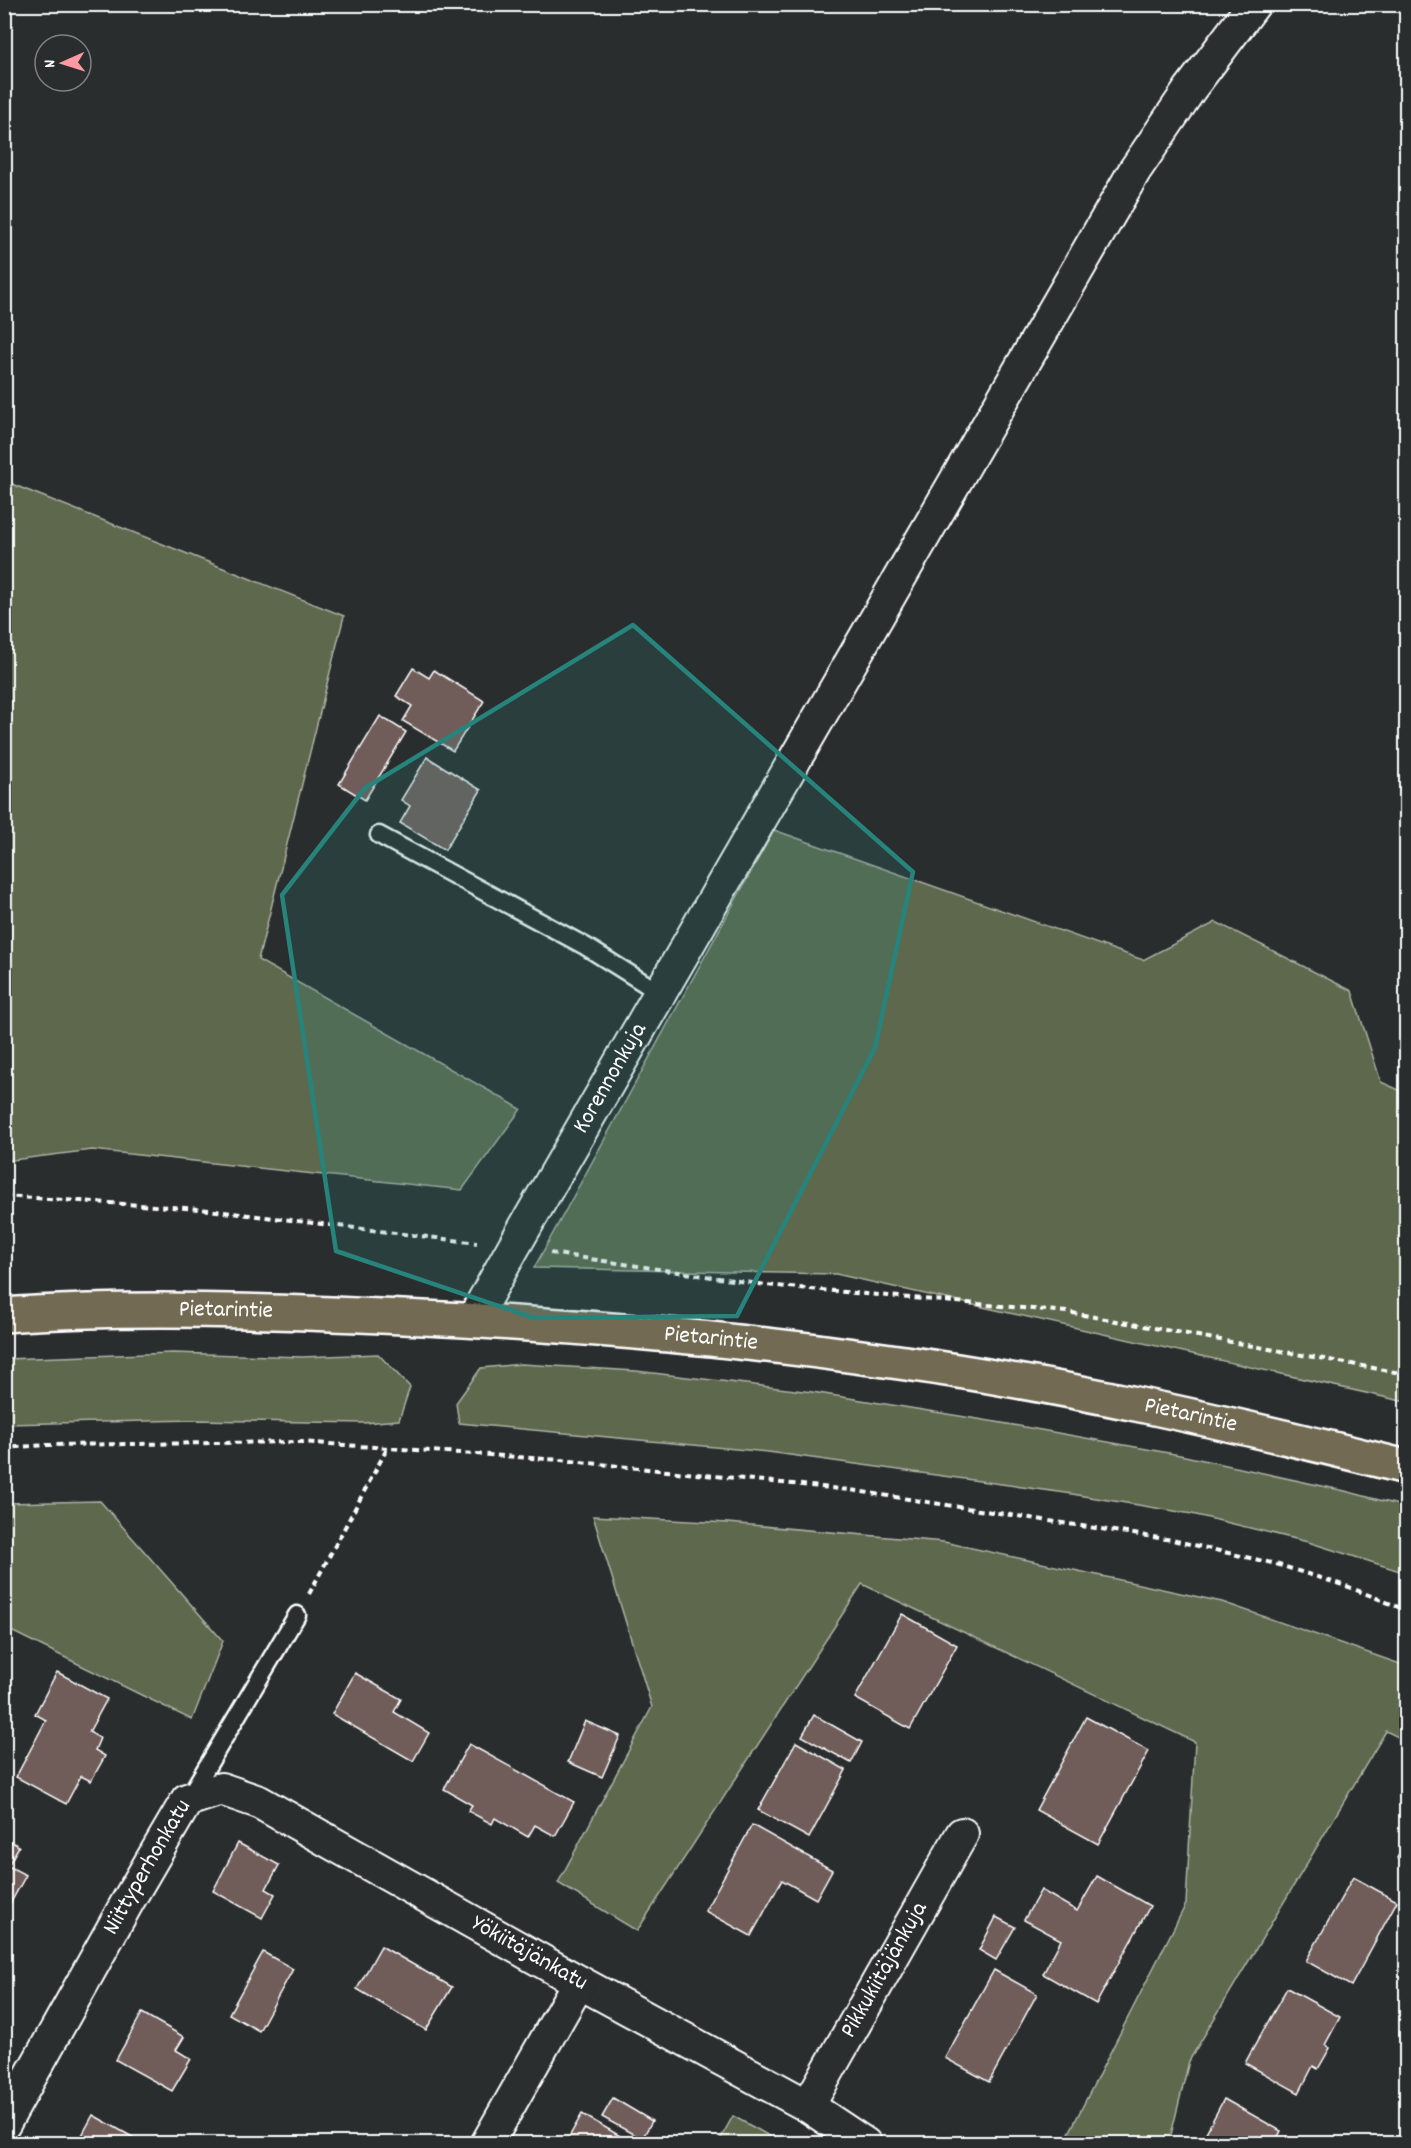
<svg xmlns="http://www.w3.org/2000/svg" width="1411" height="2148" font-family="Dekko,sans-serif">
  <style>
    .green { fill: #5d674e; stroke: #aeb3a6; stroke-width: 1.5 }
    .building { fill: #705d5a; stroke: #fff; stroke-width: 1.5 }
    .lines { fill: none; stroke-linecap: round; stroke-linejoin: round }
    .service-casing { stroke: #fff; stroke-width: 21 }
    .minor-casing { stroke: #fff; stroke-width: 36 }
    .primary-casing { stroke: #fff; stroke-width: 38 }
    .path { stroke: #fff; stroke-width: 4; stroke-dasharray: 6 4.5; stroke-linecap: butt }
    .service { stroke: #2a2d2e; stroke-width: 16 }
    .minor { stroke: #2a2d2e; stroke-width: 32 }
    .primary { stroke: #736b52; stroke-width: 33 }
    .marked { fill: #27847c; fill-opacity: 0.2; stroke: #27847c; stroke-width: 4.5; stroke-linejoin: round }
    .labels { text-anchor: middle; dominant-baseline: central; stroke-width: 5; stroke-linejoin: round; paint-order: stroke }
    .street-label { font-size: 24px; fill: #fff; stroke: #2a2d2e }
  </style>
  <rect width="100%" height="100%" fill="#2a2d2e"/>
  <filter id="ink" filterUnits="userSpaceOnUse"><feTurbulence type="fractalNoise" baseFrequency=".0167" numOctaves="2"/><feDisplacementMap in="SourceGraphic" scale="12" xChannelSelector="R" yChannelSelector="G"/><feConvolveMatrix kernelMatrix="1 2 1 2 8 2 1 2 1" color-interpolation-filters="sRGB"/></filter>
  <g filter="url(#ink)">
    <g class="green">
      <polygon points="4,476 14,485 344,616 258,960 521,1109 462,1190 92,1150 5,1161"/>
      <polygon points="774,830 1143,960 1216,922 1352,991 1381,1082 1406,1093 1406,1402 836,1274 534,1268"/>
      <polygon points="173,1353 302,1357 378,1354 410,1387 399,1420 364,1423 196,1420 5,1424 5,1359"/>
      <polygon points="521,1364 636,1371 812,1392 1002,1423 1180,1455 1345,1491 1406,1507 1406,1573 1308,1542 1192,1514 1066,1493 768,1452 459,1423 456,1403 481,1368"/>
      <polygon points="100,1501 223,1641 192,1720 5,1628 5,1503"/>
      <polygon points="593,1516 728,1523 944,1542 1222,1602 1406,1666 1406,1741 1386,1731 1189,2061 1169,2143 1064,2143 1186,1904 1195,1742 862,1584 637,1931 558,1883 652,1707"/>
      <polygon points="733,2116 782,2143 718,2143"/>
    </g>
    <g class="building">
      <polygon points="413,668 429,678 434,670 484,701 453,751 403,721 412,706 396,696"/>
      <polygon points="380,716 406,732 365,800 339,784"/>
      <polygon points="427,757 481,790 445,850 400,823 410,806 401,800"/>
      <polygon points="902,1614 957,1645 910,1729 855,1698"/>
      <polygon points="57,1672 107,1699 89,1732 100,1738 95,1750 105,1756 91,1781 81,1776 66,1804 16,1777 46,1720 35,1714"/>
      <polygon points="355,1673 401,1699 394,1712 429,1733 413,1761 332,1714"/>
      <polygon points="814,1715 862,1742 851,1763 802,1736"/>
      <polygon points="1086,1717 1149,1751 1098,1844 1036,1810"/>
      <polygon points="585,1721 620,1736 602,1777 568,1762"/>
      <polygon points="796,1742 846,1770 809,1838 758,1810"/>
      <polygon points="469,1744 574,1802 555,1836 535,1825 528,1837 495,1818 492,1824 468,1811 472,1805 444,1789"/>
      <polygon points="752,1825 832,1870 816,1899 782,1880 751,1936 705,1911"/>
      <polygon points="4,1838 19,1846 8,1866 26,1875 4,1915"/>
      <polygon points="1406,1841 1406,1863 1397,1858"/>
      <polygon points="238,1843 279,1865 266,1889 275,1894 262,1918 213,1891"/>
      <polygon points="1097,1876 1150,1906 1096,2004 1043,1974 1061,1940 1024,1920 1041,1890 1077,1911"/>
      <polygon points="1353,1877 1397,1901 1351,1986 1306,1961"/>
      <polygon points="996,1917 1015,1927 996,1960 979,1950"/>
      <polygon points="381,1946 452,1987 426,2030 357,1989"/>
      <polygon points="263,1952 293,1969 259,2031 229,2014"/>
      <polygon points="994,1970 1037,1994 989,2082 945,2058"/>
      <polygon points="1287,1988 1340,2017 1325,2045 1330,2048 1318,2069 1313,2066 1299,2093 1245,2063"/>
      <polygon points="142,2013 184,2037 176,2050 191,2059 172,2091 116,2060"/>
      <polygon points="613,2098 652,2121 642,2139 602,2117"/>
      <polygon points="1224,2099 1281,2131 1274,2144 1200,2144"/>
      <polygon points="582,2114 627,2140 625,2144 565,2144"/>
      <polygon points="93,2115 145,2144 87,2144 80,2139"/>
    </g>
    <g class="lines">
      <defs>
        <g id="service">
          <polyline points="379,835 585,946 660,993"/>
          <polyline points="189,1797 297,1615"/>
        </g>
        <g id="minor">
          <path id="s1" d="M473,1320L513,1248L1135,170L1190,89L1254,4"/>
          <path id="s2" d="M808,2106L962,1834"/>
          <path id="s3" d="M4,2124L128,1901L187,1800L221,1789L259,1802L579,1982L808,2106L865,2144"/>
          <polyline points="487,2144 579,1982"/>
        </g>
        <g id="primary">
          <path id="s4" d="M4,1315C136,1306 271,1311 403,1317C561,1324 720,1337 877,1359C1055,1383 1232,1423 1406,1467"/>
        </g>
      </defs>
      <use href="#service" class="service-casing"/>
      <use href="#minor" class="minor-casing"/>
      <use href="#primary" class="primary-casing"/>
      <g class="path">
        <polyline points="4,1196 200,1209 477,1243"/>
        <polyline points="550,1253 766,1285 1067,1312 1406,1374"/>
        <polyline points="4,1448 47,1445 301,1442 561,1460 850,1490 1172,1540 1276,1564 1349,1587 1406,1610"/>
        <polyline points="309,1594 388,1447"/>
      </g>
      <use href="#service" class="service"/>
      <use href="#minor" class="minor"/>
      <use href="#primary" class="primary"/>
    </g>
  </g>
  <path class="marked" d="M633,625L913,872L875,1048L737,1316L534,1318L336,1251L282,895L365,788Z"/>
  <g class="labels">
    <g class="street-label">
      <text stroke="none"><textPath href="#s1" startOffset="278">Korennonkuja</textPath></text>
      <text stroke="none"><textPath href="#s4" startOffset="222">Pietarintie</textPath></text>
      <text stroke="none"><textPath href="#s4" startOffset="708">Pietarintie</textPath></text>
      <text stroke="none"><textPath href="#s4" startOffset="1194">Pietarintie</textPath></text>
      <text stroke="none"><textPath href="#s3" startOffset="294">Niittyperhonkatu</textPath></text>
      <text stroke="none"><textPath href="#s3" startOffset="758">Yökiitäjänkatu</textPath></text>
      <text stroke="none"><textPath href="#s2" startOffset="156">Pikkukiitäjänkuja</textPath></text>
    </g>
  </g>
  <rect width="1411" height="2148" fill="none" stroke="#2a2d2e" stroke-width="24"/>
  <rect x="12" y="12" width="1387" height="2124" fill="none" stroke="#fff" stroke-width="2" filter="url(#ink)"/>
  <g transform="translate(63 63) rotate(267)"><circle r="28" fill="#2a2d2e" stroke="#7f8182" stroke-width="1.5"/>
  <path d="M0-4.5L10 22L0 15L-10 22Z" fill="#ff9aa2"/>
  <text y="-9" font-size="16" font-weight="bold" text-anchor="middle" fill="#ffffff">N</text>
  </g>
</svg>
